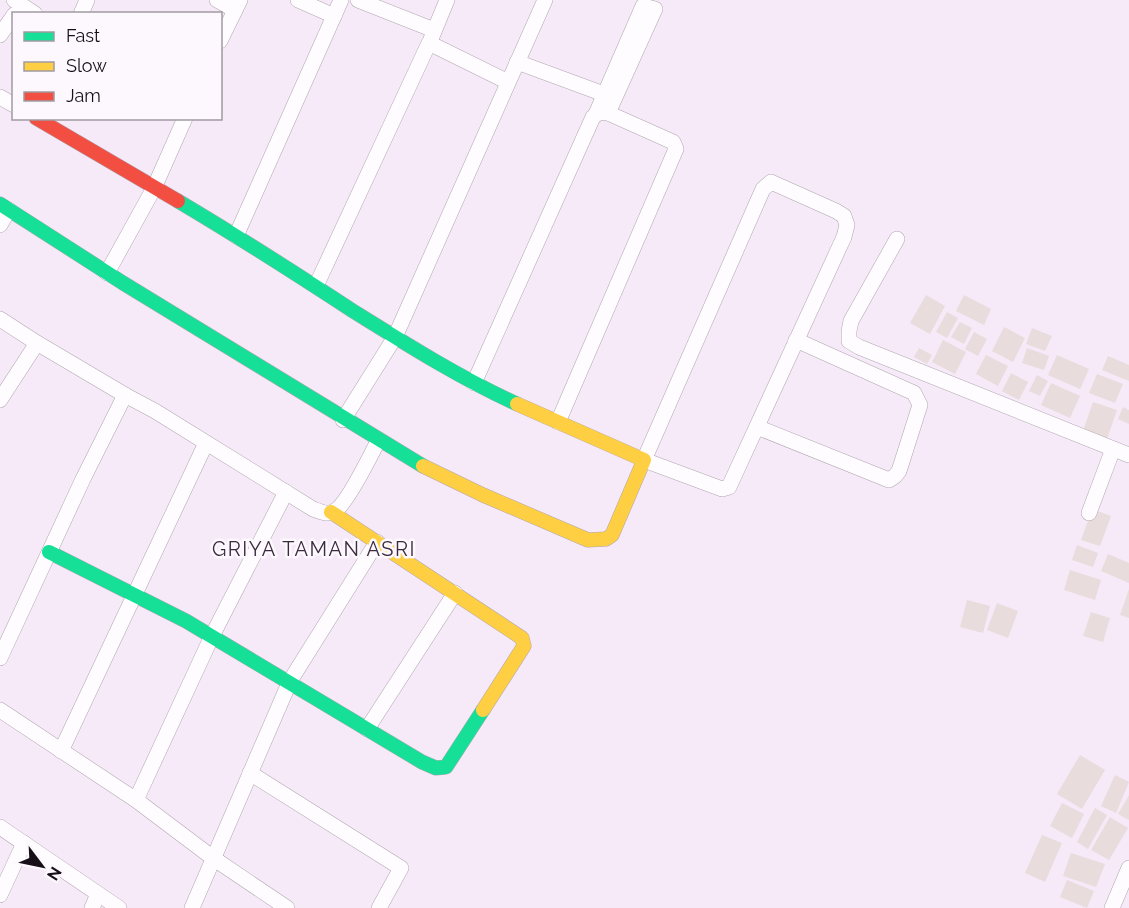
<svg xmlns="http://www.w3.org/2000/svg" width="1129" height="908" font-family="Raleway,sans-serif">
  <style>
    .building { fill: #e8dcdc }
    .lines { fill: none; stroke-linecap: round; stroke-linejoin: round }
    .street-casing { stroke: #b0a6b1; stroke-width: 16 }
    .fast-casing { stroke: #b0a6b1; stroke-width: 15 }
    .slow-casing { stroke: #b0a6b1; stroke-width: 15 }
    .jam-casing { stroke: #b0a6b1; stroke-width: 15 }
    .street { stroke: #fefcfe; stroke-width: 15 }
    .fast { stroke: #16e098; stroke-width: 14 }
    .slow { stroke: #ffcf43; stroke-width: 14 }
    .jam { stroke: #f24e42; stroke-width: 14 }
    .labels { text-anchor: middle; dominant-baseline: central; stroke-width: 5; stroke-linejoin: round; paint-order: stroke }
    .neighbourhood-label { font-size: 20px; letter-spacing: 1.5px; fill: #3c2b3f; stroke: #fcf8fd }
  </style>
  <rect width="100%" height="100%" fill="#f6eaf8"/>
  <g class="building">
    <polygon points="926,295 945,306 930,334 910,323"/>
    <polygon points="964,295 991,309 984,325 956,311"/>
    <polygon points="947,312 958,318 947,338 936,332"/>
    <polygon points="960,322 972,328 964,344 951,337"/>
    <polygon points="1004,327 1025,338 1013,362 992,351"/>
    <polygon points="1032,328 1052,336 1045,351 1026,344"/>
    <polygon points="974,332 987,339 978,356 965,349"/>
    <polygon points="943,340 966,352 955,374 932,362"/>
    <polygon points="919,348 932,355 927,364 914,357"/>
    <polygon points="1027,348 1049,356 1044,370 1022,363"/>
    <polygon points="986,355 1008,366 998,386 976,374"/>
    <polygon points="1057,355 1089,369 1080,389 1048,375"/>
    <polygon points="1108,356 1129,365 1129,381 1102,370"/>
    <polygon points="1011,373 1028,382 1019,400 1002,391"/>
    <polygon points="1097,374 1123,384 1115,403 1089,393"/>
    <polygon points="1037,375 1048,381 1040,396 1029,391"/>
    <polygon points="1051,383 1080,396 1070,418 1041,405"/>
    <polygon points="1093,402 1117,410 1107,439 1083,431"/>
    <polygon points="1123,407 1129,410 1129,424 1118,419"/>
    <polygon points="1092,509 1111,516 1100,546 1081,540"/>
    <polygon points="1077,545 1098,553 1093,567 1072,560"/>
    <polygon points="1108,554 1129,563 1129,583 1101,571"/>
    <polygon points="1070,570 1101,580 1095,600 1064,590"/>
    <polygon points="1129,589 1129,618 1120,615"/>
    <polygon points="967,600 990,606 983,633 960,627"/>
    <polygon points="997,603 1018,611 1008,638 987,630"/>
    <polygon points="1091,612 1110,618 1103,642 1083,636"/>
    <polygon points="1080,755 1105,770 1082,809 1057,794"/>
    <polygon points="1115,775 1129,782 1116,813 1101,806"/>
    <polygon points="1129,795 1129,820 1118,814"/>
    <polygon points="1062,803 1084,814 1072,838 1050,826"/>
    <polygon points="1095,808 1107,815 1088,849 1077,842"/>
    <polygon points="1110,817 1128,828 1109,860 1091,850"/>
    <polygon points="1042,835 1062,843 1045,882 1025,873"/>
    <polygon points="1071,853 1105,864 1096,887 1063,876"/>
    <polygon points="1067,880 1094,891 1087,908 1060,897"/>
  </g>
  <g class="lines">
    <defs>
      <g id="street">
        <polyline points="14,0 35,14"/>
        <polyline points="217,0 235,10"/>
        <polyline points="358,0 434,30"/>
        <polyline points="81,14 87,0"/>
        <polyline points="334,16 341,0"/>
        <polyline points="0,35 14,15"/>
        <polyline points="431,39 447,0"/>
        <polyline points="220,41 240,0"/>
        <polyline points="517,62 612,97"/>
        <polyline points="0,97 14,105"/>
        <polyline points="596,114 643,6 655,9 608,113"/>
        <polygon points="771,182 836,211 844,216 847,225 844,237 729,487 722,489 644,460 759,198 763,189"/>
        <polyline points="0,225 9,210"/>
        <polyline points="236,236 334,16 298,0"/>
        <polyline points="897,239 851,321 849,331 849,341 859,347 1129,455"/>
        <polyline points="107,273 154,188 185,118"/>
        <polyline points="316,286 429,43 508,82"/>
        <polyline points="0,319 37,343 125,395"/>
        <polyline points="474,383 593,117 600,112 608,113 673,142 676,149 558,422"/>
        <polyline points="0,400 37,343"/>
        <polyline points="343,420 395,337 545,0"/>
        <polyline points="757,427 889,480 895,476 899,471 920,405 914,393 796,340"/>
        <polyline points="1089,513 1113,449"/>
        <path d="M0,658L83,479L125,395L155,411L313,509C321,512 329,516 336,510C347,503 371,455 378,441"/>
        <polyline points="0,710 136,800 212,636 286,492"/>
        <polyline points="367,729 455,593"/>
        <polyline points="61,751 206,443"/>
        <polyline points="250,773 401,868 379,908"/>
        <polyline points="136,800 213,858 287,908"/>
        <polyline points="0,827 119,908"/>
        <polyline points="0,895 24,843"/>
        <polyline points="92,908 98,894"/>
        <polyline points="192,908 290,681 377,542"/>
        <polyline points="1112,908 1129,868"/>
      </g>
      <g id="fast">
        <path d="M178,201C237,236 295,273 353,311C406,344 460,378 517,404"/>
        <polyline points="0,204 123,283 423,466"/>
        <polyline points="49,552 186,621 422,762 436,768 446,767 483,710"/>
      </g>
      <g id="slow">
        <polyline points="423,466 483,495 588,540 606,539 612,535 644,460 517,404"/>
        <polyline points="331,512 522,638 524,646 483,710"/>
      </g>
      <polyline id="jam" points="36,118 178,201"/>
    </defs>
    <use href="#street" class="street-casing"/>
    <use href="#fast" class="fast-casing"/>
    <use href="#slow" class="slow-casing"/>
    <use href="#jam" class="jam-casing"/>
    <use href="#street" class="street"/>
    <use href="#fast" class="fast"/>
    <use href="#slow" class="slow"/>
    <use href="#jam" class="jam"/>
  </g>
  <g class="labels">
    <g class="neighbourhood-label">
      <text x="314" y="549">GRIYA TAMAN ASRI</text>
    </g>
  </g>
  <rect x="12" y="12" width="210" height="108" fill="#fcf8fd" stroke="#a09ba1" stroke-width="1.5"/>
  <rect x="24" y="32" width="30" height="9" fill="#16e098" stroke="#a09ba1" stroke-width="1.5"/>
  <text x="66" y="42" font-size="18" fill="#160f18">Fast</text>
  <rect x="24" y="62" width="30" height="9" fill="#ffcf43" stroke="#a09ba1" stroke-width="1.5"/>
  <text x="66" y="72" font-size="18" fill="#160f18">Slow</text>
  <rect x="24" y="92" width="30" height="9" fill="#f24e42" stroke="#a09ba1" stroke-width="1.5"/>
  <text x="66" y="102" font-size="18" fill="#160f18">Jam</text>
  <g transform="translate(42 866) rotate(122)" stroke="#fcf8fd" stroke-width="4.5" paint-order="stroke">
  <path d="M0-4.5L10 22L0 15L-10 22Z" fill="#160f18"/>
  <text y="-9" font-size="16" font-weight="bold" text-anchor="middle" fill="#160f18">N</text>
  </g>
</svg>
